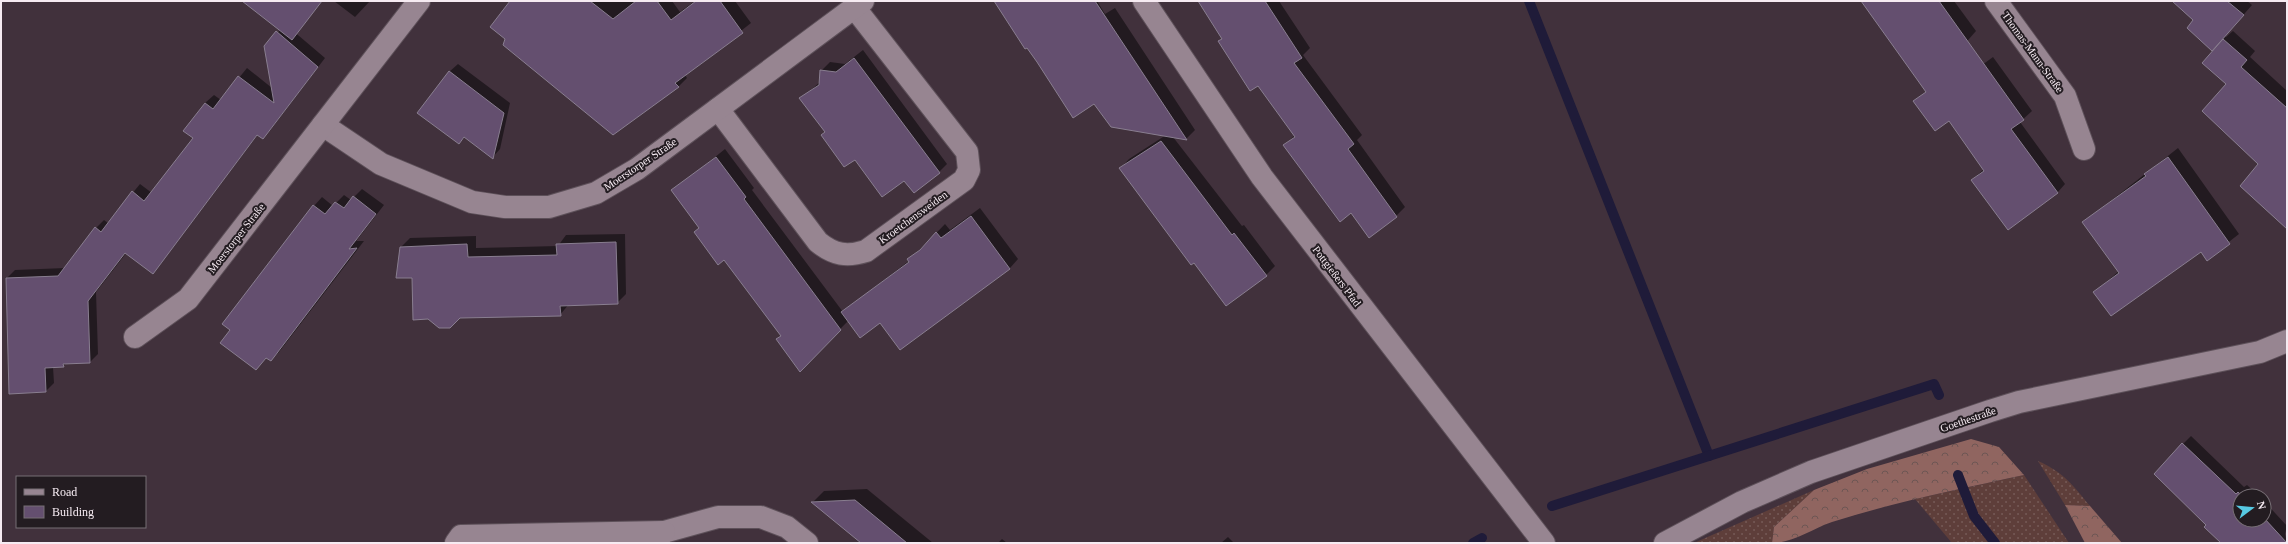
<svg xmlns="http://www.w3.org/2000/svg" width="2288" height="544" font-family="'Times New Roman',serif">
  <style>
    .grass { fill: url(#grass-dots) }
    .forest { fill: url(#forest-crowns) }
    .shadow { fill: #0007 }
    .lines { fill: none; stroke-linecap: round; stroke-linejoin: round }
    .stream { stroke: #1f1b39; stroke-width: 10 }
    .building { fill: #644f6f; stroke: #897e90 }
    .minor-casing { stroke: #5d5059; stroke-width: 24 }
    .tertiary-casing { stroke: #5d5059; stroke-width: 24 }
    .minor { stroke: #978591; stroke-width: 22 }
    .tertiary { stroke: #978591; stroke-width: 22 }
    .labels { text-anchor: middle; dominant-baseline: central; stroke-width: 4; stroke-linejoin: round; paint-order: stroke }
    .street-label { font-size: 11px; fill: #f6ebf2; stroke: #231c21 }
  </style>
  <defs>
    <pattern id="grass-dots" width="8" height="8" patternUnits="userSpaceOnUse"><rect width="8" height="8" fill="#5e3e3a"/><path d="M2 2h.1M6 6h.1" fill="none" stroke="#765a57" stroke-width="1.8" stroke-linecap="round"/></pattern>
    <pattern id="forest-crowns" width="20" height="18" patternUnits="userSpaceOnUse"><rect width="20" height="18" fill="#906560"/><path d="M2 6a3 3 0 1 1 6 0M12 15a3 3 0 1 1 6 0" fill="none" stroke="#6d5654"/></pattern>
  </defs>
  <rect width="100%" height="100%" fill="#41313c"/>
  <g class="grass">
    <path d="M2038,461C2063,472 2073,485 2090,506L2065,505Z"/>
    <polygon points="2024,475 2069,543 1952,543 1915,499"/>
    <polygon points="1814,490 1774,527 1772,543 1694,543"/>
  </g>
  <g class="forest">
    <path d="M1971,439L1999,447L2024,475C1960,489 1895,502 1832,522C1812,529 1793,543 1772,543L1774,527L1814,490L1867,469Z"/>
    <polygon points="2065,505 2090,506 2122,543 2085,543"/>
  </g>
  <g class="shadow">
    <polygon points="334,1 370,1 355,17"/>
    <polygon points="511,1 672,1 680,12 695,1 735,1 751,23 685,75 687,78 678,87 507,38"/>
    <polygon points="996,1 1097,1 1105,14 1115,8 1195,130 1186,139 1173,137 1242,226 1244,225 1275,266 1266,275 1121,168 1129,159 1166,135 1095,103 1038,62"/>
    <polygon points="1198,1 1279,1 1310,48 1303,55 1362,135 1357,140 1405,207 1396,216 1369,236 1351,212 1285,145 1295,135 1258,85 1219,42 1223,38"/>
    <polygon points="1862,1 1954,1 1976,31 1934,79"/>
    <polygon points="2173,1 2247,1 2252,5 2225,36 2226,37 2233,31 2255,51 2250,57 2287,91 2287,227 2228,84 2220,44"/>
    <polygon points="285,24 325,58 271,129 262,138 258,134 153,272 127,252 96,292 98,354 90,362 67,363 63,366 53,367 54,383 46,391 7,278 15,270 65,268 96,228 104,220 108,223 140,184 152,193 194,138 185,131 205,103 214,95 221,100 247,68 272,88 266,47"/>
    <polygon points="863,50 947,164 939,172 904,180 855,158 826,131 801,99 820,82 821,71 830,62 845,64"/>
    <polygon points="1993,57 2032,111 2020,122 2065,184 2057,193 1972,180 1984,169 1944,93"/>
    <polygon points="458,64 510,103 500,149 492,158 465,137 459,143 449,72"/>
    <polygon points="2178,148 2239,234 2207,259 2201,251 2095,292 2119,271 2084,222"/>
    <polygon points="725,149 754,188 752,190 843,312 910,260 945,224 950,230 980,208 1018,259 1010,268 900,349 880,321 848,321 800,370 782,335 673,191"/>
    <polygon points="362,189 384,205 356,241 364,241 279,352 270,360 267,357 256,369 314,206 322,197 333,206 344,195 351,200"/>
    <polygon points="625,234 626,294 617,303 569,304 560,315 412,277 401,247 410,238 476,236 476,248 558,246 566,235"/>
    <polygon points="2191,436 2244,487 2247,485 2259,496 2240,496 2240,520 2264,520 2264,501 2287,526 2285,534 2287,543 2222,543 2207,525 2183,444"/>
    <polygon points="867,489 933,543 863,543 813,502 824,491"/>
    <polygon points="1228,537 1234,543 1221,543"/>
    <polygon points="1002,539 1007,543 998,543"/>
  </g>
  <g class="lines">
    <g class="stream">
      <polyline points="1529,1 1709,456"/>
      <polyline points="1958,475 1974,516 1995,543"/>
      <polyline points="1552,506 1934,384 1939,395"/>
      <polyline points="1473,543 1482,538"/>
    </g>
  </g>
  <g class="building">
    <polygon points="242,1 322,1 292,40"/>
    <polygon points="510,1 590,1 613,19 636,1 657,1 671,20 696,1 720,1 743,33 675,83 679,87 613,135 503,45 505,39 490,27"/>
    <polygon points="994,1 1095,1 1187,140 1111,127 1094,104 1073,118 1037,62 1027,48 1025,49"/>
    <polygon points="1198,1 1265,1 1302,58 1294,63 1354,144 1348,149 1397,217 1369,238 1351,213 1340,222 1283,145 1295,137 1258,86 1250,91 1218,41 1222,39"/>
    <polygon points="1861,1 1939,1 2024,120 2011,129 2058,193 2008,230 1971,180 1984,171 1949,121 1935,131 1913,101 1926,92"/>
    <polygon points="2172,1 2227,1 2244,15 2212,51 2187,28 2193,20"/>
    <polygon points="276,31 318,67 263,139 257,135 153,274 125,253 88,301 90,363 63,364 64,367 45,368 46,392 9,394 6,278 58,276 95,227 101,232 132,191 144,201 193,138 183,131 205,103 213,109 238,76 274,103 264,46"/>
    <polygon points="2223,39 2247,60 2241,67 2287,108 2287,229 2240,186 2258,164 2202,111 2226,84 2202,63"/>
    <polygon points="854,58 940,173 914,193 904,181 882,197 855,160 844,167 821,135 825,132 799,98 819,85 820,70 836,72"/>
    <polygon points="449,71 504,113 493,159 464,137 459,144 417,113"/>
    <polygon points="1161,141 1232,235 1234,233 1267,276 1226,306 1194,263 1191,265 1119,168"/>
    <polygon points="716,157 746,197 744,199 841,330 800,372 776,339 781,336 724,260 718,265 694,232 699,228 671,190"/>
    <polygon points="2168,157 2230,244 2207,261 2201,252 2111,316 2093,292 2119,273 2082,222 2146,176 2144,174"/>
    <polygon points="353,196 376,214 349,249 357,248 271,361 266,358 256,370 220,343 230,330 222,324 313,205 325,214 335,202 344,208"/>
    <polygon points="971,216 1010,269 900,350 880,323 860,338 841,312 909,262 907,259 920,250 936,232 941,238"/>
    <polygon points="616,242 618,304 560,306 561,316 460,318 450,328 439,328 428,319 413,320 412,278 396,278 400,247 467,244 468,257 557,255 556,244"/>
    <polygon points="2182,443 2236,494 2238,492 2242,496 2240,496 2240,520 2264,518 2287,543 2221,543 2204,527 2206,525 2154,474"/>
    <polygon points="855,500 907,543 861,543 811,502"/>
  </g>
  <g class="lines">
    <defs>
      <g id="minor">
        <polyline points="1144,1 1262,177 1544,543"/>
        <polyline points="1996,1 2065,96 2084,149"/>
        <path d="M718,109L818,242C834,255 847,257 866,251L964,180L969,170L967,152L854,7"/>
        <polyline points="323,125 381,164 472,202 505,207 549,207 596,193 637,169 863,1"/>
        <polyline points="135,337 188,299 419,1"/>
        <polyline points="655,542 664,532 718,517 761,517 787,527 807,543"/>
        <polyline points="456,543 461,536 664,532"/>
      </g>
      <polyline id="tertiary" points="1665,543 1742,502 1811,472 1990,411 2019,402 2260,352 2287,341"/>
    </defs>
    <use href="#minor" class="minor-casing"/>
    <use href="#tertiary" class="tertiary-casing"/>
    <use href="#minor" class="minor"/>
    <use href="#tertiary" class="tertiary"/>
  </g>
  <g class="labels">
    <g class="street-label">
      <text transform="translate(2033 52) rotate(54)">Thomas-Mann-Straße</text>
      <text transform="translate(640 164) rotate(-34)">Moerstorper Straße</text>
      <text transform="translate(913 217) rotate(-36)">Kroetchensweiden</text>
      <text transform="translate(236 238) rotate(-52)">Moerstorper Straße</text>
      <text transform="translate(1337 276) rotate(53)">Pottgießers Pfad</text>
      <text transform="translate(1968 419) rotate(-19)">Goethestraße</text>
    </g>
  </g>
  <rect width="2288" height="544" fill="none" stroke="#f6ebf2" stroke-width="4"/>
  <rect x="16" y="476" width="130" height="52" fill="#231c21" stroke="#776f75"/>
  <rect x="24" y="489" width="20" height="6" fill="#978591" stroke="#776f75"/>
  <text x="52" y="496" font-size="12" fill="#f6ebf2">Road</text>
  <rect x="24" y="506" width="20" height="12" fill="#644f6f" stroke="#776f75"/>
  <text x="52" y="516" font-size="12" fill="#f6ebf2">Building</text>
  <g transform="translate(2252 508) rotate(74)"><circle r="19" fill="#231c21" stroke="#776f75"/>
  <path d="M0-3L7 15L0 10L-7 15Z" fill="#57c9e2"/>
  <text y="-6" font-size="11" font-weight="bold" text-anchor="middle" fill="#f6ebf2">N</text>
  </g>
</svg>
